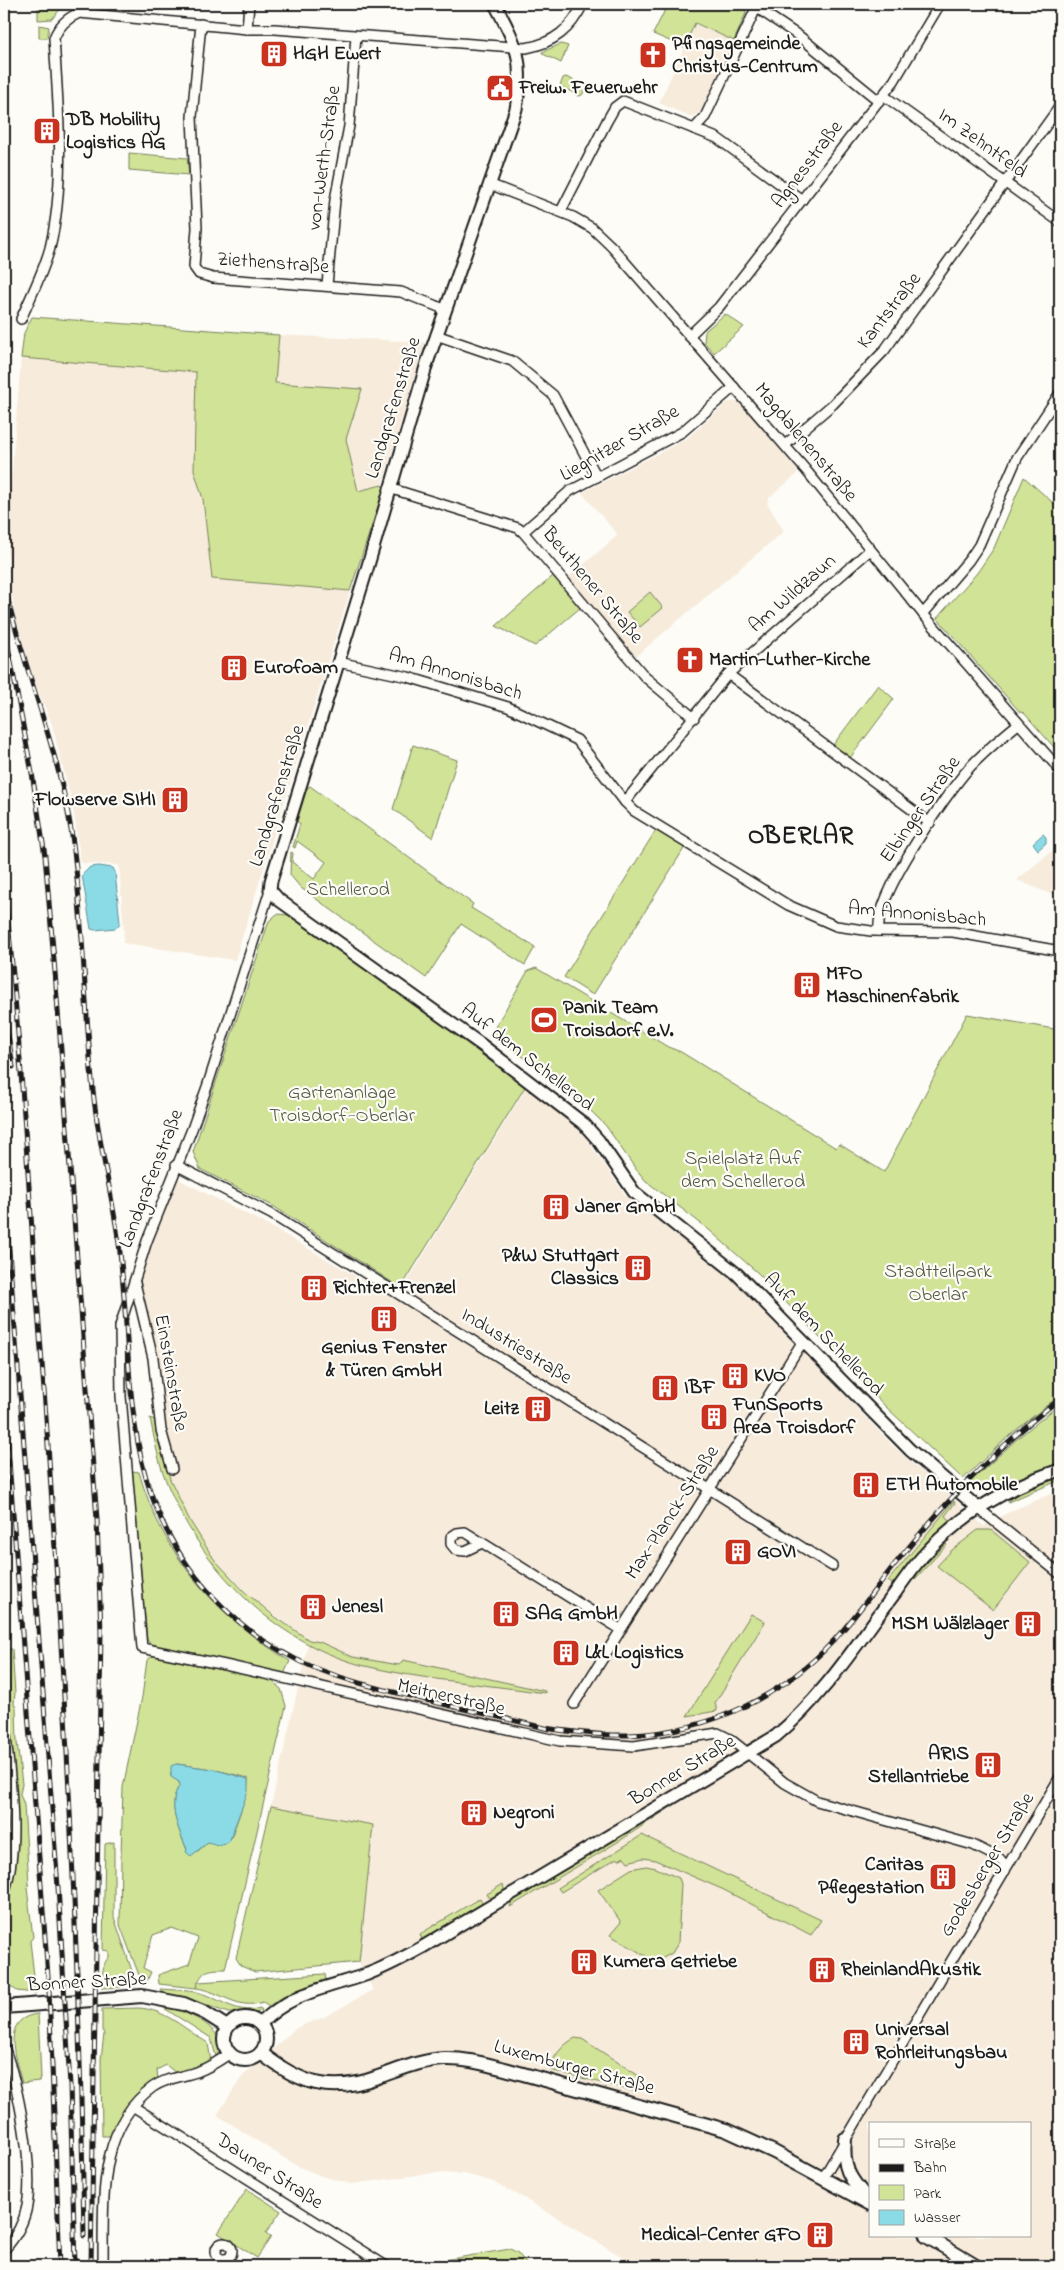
<svg xmlns="http://www.w3.org/2000/svg" width="1064" height="2270" font-family="'Indie Flower',sans-serif">
  <style>
    .built { fill: #f7ebdb; fill-rule: evenodd }
    .green { fill: #d1e397; stroke: #76805a; fill-rule: evenodd }
    .water { fill: #8bdbe6; stroke: #5f8f95 }
    .lines { fill: none; stroke-linecap: round; stroke-linejoin: round }
    .minor-casing { stroke: #1c1c1c; stroke-width: 12 }
    .tertiary-casing { stroke: #1c1c1c; stroke-width: 15 }
    .secondary-casing { stroke: #1c1c1c; stroke-width: 16 }
    .minor { stroke: #fdfcf7; stroke-width: 9 }
    .tertiary { stroke: #fdfcf7; stroke-width: 11 }
    .secondary { stroke: #fdfcf7; stroke-width: 12 }
    .rail-casing { stroke: #1c1c1c; stroke-width: 5 }
    .rail { stroke: #fdfcf7; stroke-width: 3; stroke-dasharray: 9; stroke-linecap: butt }
    .labels { text-anchor: middle; dominant-baseline: central; stroke-width: 4.5; stroke-linejoin: round; paint-order: stroke }
    .poi-label { font-size: 20px; font-weight: bold; fill: #1c1c1c; stroke: #fdfcf7; text-anchor: start }
    .street-label { font-size: 20px; fill: #1c1c1c; stroke: #fdfcf7 }
    .park-label { font-size: 20px; fill: #525841; stroke: #fdfcf7 }
    .district-label { font-size: 25px; font-weight: bold; letter-spacing: 1px; fill: #1c1c1c; stroke: #fdfcf7 }
  </style>
  <rect width="100%" height="100%" fill="#fdfcf7"/>
  <filter id="ink" filterUnits="userSpaceOnUse"><feTurbulence type="fractalNoise" baseFrequency=".02" numOctaves="2"/><feDisplacementMap in="SourceGraphic" scale="10" xChannelSelector="R" yChannelSelector="G"/><feConvolveMatrix kernelMatrix="1 2 1 2 8 2 1 2 1" color-interpolation-filters="sRGB"/></filter>
  <g filter="url(#ink)">
    <g class="built">
      <polygon points="695,24 734,41 700,113 691,117 659,103"/>
      <polygon points="279,335 425,342 382,485 358,491 346,439 362,390 275,383"/>
      <polygon points="21,358 196,372 194,470 203,499 212,579 350,591 235,960 123,943 124,932 119,865 81,863 73,807 63,768 52,724 34,681 14,611 6,544"/>
      <polygon points="728,402 739,402 798,470 796,475 769,498 767,503 784,531 635,657 568,578 618,535 582,493 686,439"/>
      <polygon points="1060,844 1060,898 1017,880"/>
      <path d="M526,1088L571,1122L583,1134L625,1195L721,1269L765,1311L894,1447L984,1526L1011,1511L1060,1490V2266H638L522,2197L491,2181L465,2174L433,2173L351,2184L321,2176L295,2165L217,2115L242,2077L296,2028L324,2017L373,1990L359,1962L373,1825L271,1806L309,1640L258,1603L217,1563L190,1521L177,1496L170,1479L155,1420L163,1399L159,1353L138,1285L152,1239L178,1179L270,1226L396,1300ZM870,2124H1030V2236H870Z"/>
    </g>
    <g class="green">
      <polygon points="668,4 740,4 745,7 746,13 734,41 695,23 684,47 653,34"/>
      <polygon points="38,7 62,7 52,19 38,20"/>
      <polygon points="39,25 49,27 47,38 39,38"/>
      <polygon points="561,44 568,46 561,63 543,54 542,52"/>
      <polygon points="566,77 580,83 584,92 582,95 579,96 560,86 563,78"/>
      <polygon points="129,153 187,158 189,175 129,170"/>
      <polygon points="725,314 744,327 714,353 704,342 705,331"/>
      <polygon points="32,317 279,335 275,383 362,389 346,439 358,491 382,485 384,489 350,591 212,579 203,499 194,470 196,372 21,358 24,333"/>
      <polygon points="1024,477 1060,509 1060,754 1024,713 1020,712 937,618 977,573 994,548"/>
      <polygon points="553,576 580,608 535,646 496,626"/>
      <polygon points="650,592 663,608 640,627 627,612"/>
      <polygon points="878,685 894,699 850,758 833,745"/>
      <polygon points="413,745 457,760 433,838 393,809"/>
      <polygon points="310,786 473,904 471,908 535,947 525,965 461,924 426,978 301,888 290,875 291,852 293,853 292,862 314,879 326,862 297,841 295,848 293,847 300,824 297,821 307,788"/>
      <polygon points="656,830 685,847 593,995 564,977"/>
      <polygon points="277,914 288,915 437,1021 525,1087 401,1288 273,1206 200,1169 193,1152 269,921"/>
      <polygon points="536,968 668,1047 681,1052 836,1148 839,1144 884,1172 967,1014 1060,1030 1060,1395 1010,1435 963,1479 885,1406 759,1274 708,1229 646,1181 635,1168 606,1126 584,1104 553,1078 491,1034 528,971"/>
      <polygon points="1060,1404 1060,1464 1001,1487 997,1484 978,1491 968,1484 1018,1438"/>
      <path d="M150,1418L155,1420L170,1479L190,1521L214,1559L244,1591L274,1616L309,1640L320,1642L353,1657L399,1665L403,1660L545,1691V1693C484,1684 421,1680 361,1665C273,1641 204,1570 169,1488C159,1466 155,1442 150,1418Z"/>
      <path d="M132,1471L139,1472C162,1555 218,1618 290,1661L284,1674L155,1648L147,1640Z"/>
      <path d="M1060,1476V1480L1008,1502C1013,1492 1048,1480 1060,1476Z"/>
      <polygon points="954,1501 955,1503 945,1516 952,1521 926,1546 895,1586 888,1581"/>
      <polygon points="978,1530 991,1530 1030,1562 993,1610 937,1566 952,1550"/>
      <polygon points="946,1544 947,1545 915,1579 918,1572"/>
      <polygon points="751,1614 765,1622 715,1703 717,1711 687,1716"/>
      <polygon points="4,1649 12,1649 15,1693 14,1704 16,1707 17,1742 22,1784 20,1794 24,1805 29,1884 27,1888 33,1937 30,1941 36,1993 17,1991 4,1982 4,1908 13,1877 16,1847 15,1794"/>
      <path d="M153,1656L271,1680L281,1689L286,1706L225,1969C207,1969 202,1970 196,1988L159,1984L158,1975L189,1964L198,1938L172,1928L153,1935L143,1968L151,1972L146,1983H142L120,1925L121,1856L123,1787L142,1697L147,1660ZM177,1764L213,1769L248,1778C249,1791 236,1824 231,1838L208,1842L198,1851L187,1850C179,1831 166,1803 180,1785L178,1781L170,1774Z"/>
      <polygon points="675,1803 677,1803 621,1840 510,1907 512,1901"/>
      <polygon points="271,1806 373,1825 359,1962 255,1972 241,1966 236,1958"/>
      <polygon points="642,1835 821,1920 811,1935 724,1890 655,1860 643,1858 628,1862 624,1857 619,1860 617,1858 561,1892 558,1888"/>
      <path d="M114,1842V1917L134,1977L132,1983L121,1987L102,1988C103,1977 101,1965 109,1957V1951L103,1950L105,1844Z"/>
      <polygon points="646,1866 656,1868 679,1878 681,1884 678,1943 672,1953 656,1962 610,1935 621,1922 598,1890 631,1869"/>
      <polygon points="503,1884 505,1893 492,1901 487,1894"/>
      <polygon points="480,1898 483,1904 412,1948 413,1944 422,1939 420,1934"/>
      <path d="M325,1974L326,1981L286,1995L269,2006L263,2002C237,2011 221,1991 196,1988L198,1982Z"/>
      <path d="M160,1989C173,1990 187,1990 200,1993C221,1999 237,2015 260,2008L262,2010L257,2013H228L184,1997L162,1993Z"/>
      <path d="M159,2005C179,2009 234,2027 216,2057L211,2038Z"/>
      <path d="M138,2008C165,2009 184,2029 208,2043L211,2062L176,2073L166,2065L157,2070L158,2080C134,2093 122,2112 110,2136H102L101,2059L104,2034L102,2029V2009Z"/>
      <path d="M38,2014L41,2077L39,2081L22,2083C15,2057 0,2018 38,2014Z"/>
      <path d="M575,2038L582,2039L639,2076L643,2081L638,2092L550,2070C552,2057 563,2044 575,2038Z"/>
      <polygon points="247,2189 281,2211 266,2233 271,2237 257,2258 218,2233"/>
      <polygon points="510,2249 518,2253 528,2266 442,2266 445,2260"/>
    </g>
    <g class="water">
      <polygon points="1043,834 1046,837 1046,843 1038,850 1033,843"/>
      <polygon points="99,866 113,868 115,872 120,923 116,928 95,930 91,929 82,875 90,867"/>
      <path d="M176,1764L213,1769L248,1779V1791L229,1842L218,1845L208,1842L191,1856L186,1852L187,1849C179,1831 166,1803 180,1785L179,1782L171,1777V1766Z"/>
    </g>
    <g class="lines">
      <defs>
        <g id="minor">
          <polyline points="751,4 799,36 879,101"/>
          <polyline points="201,24 192,117 197,228 194,267 199,274 213,278 401,292 444,309"/>
          <polyline points="247,29 249,4"/>
          <polyline points="883,95 1060,222"/>
          <polyline points="694,129 705,117 758,4"/>
          <polyline points="489,184 573,217 592,228 612,247 805,469 923,614 1060,770"/>
          <polyline points="561,211 607,121 615,107 623,101 717,138 802,200"/>
          <polyline points="327,285 335,200 349,126 356,36"/>
          <path d="M21,319C31,296 43,273 50,248C66,181 58,107 54,38C59,25 67,18 79,13L247,29H275L526,48C554,43 571,29 583,4"/>
          <polyline points="436,335 512,361 553,395 597,477"/>
          <polyline points="689,336 719,307 894,81 940,4"/>
          <polyline points="785,445 833,404 884,351 1060,106"/>
          <polyline points="389,488 518,528 523,532 645,677 694,718"/>
          <polyline points="523,532 570,491 682,432 734,387"/>
          <polyline points="923,614 969,560 979,545 1017,458 1060,393"/>
          <polyline points="338,662 408,677 508,707 577,740 625,802 634,811 788,905 836,926 871,931 953,932 1060,951"/>
          <polyline points="728,674 930,823"/>
          <polyline points="625,802 728,674 870,550"/>
          <polyline points="270,890 208,1084 192,1129 147,1241 120,1326 121,1396 142,1648 225,1665 560,1741 634,1746 718,1733 730,1739 785,1783 817,1801 973,1845 999,1858 1004,1864 1005,1871"/>
          <path d="M879,931C874,897 946,794 970,767C985,751 1002,737 1018,724"/>
          <polyline points="176,1165 271,1214 832,1566"/>
          <polyline points="135,1283 153,1358 161,1430 172,1469"/>
          <polyline points="978,1508 1060,1574"/>
          <polyline points="482,1543 465,1551 456,1550 451,1544 451,1537 457,1533 465,1532 620,1629"/>
          <polyline points="574,1704 803,1341"/>
          <path d="M4,1714C8,1770 22,1840 4,1894"/>
          <path d="M4,2047C18,2084 34,2167 27,2206C24,2223 15,2238 4,2250"/>
          <polyline points="134,2107 386,2266"/>
          <polyline points="823,2178 1060,1777"/>
          <circle cx="224" cy="2251" r="8"/>
          <path d="M103,2266C104,2204 96,2128 153,2087C167,2077 184,2077 199,2071C210,2067 220,2060 229,2054"/>
        </g>
        <g id="tertiary">
          <path d="M495,4C517,46 525,60 516,109L427,363L367,569L271,881L270,890L279,900L479,1043L584,1124L599,1141L634,1192L737,1274L910,1450L978,1508"/>
          <path d="M260,2024C292,1992 324,1989 365,1975C384,1968 403,1958 421,1948L776,1736C824,1696 858,1642 895,1593C904,1580 913,1567 923,1556C960,1515 1008,1487 1060,1470"/>
        </g>
        <g id="secondary">
          <polyline points="4,2007 142,1996 184,2004 205,2013 227,2027"/>
          <circle cx="245" cy="2039" r="21"/>
          <path d="M261,2053C299,2083 330,2095 378,2077C399,2070 421,2060 444,2059C465,2058 485,2064 505,2069L726,2130L774,2152L870,2204"/>
          <path d="M845,2139C842,2167 849,2179 868,2199"/>
          <polyline points="926,2236 976,2266"/>
        </g>
      </defs>
      <use href="#minor" class="minor-casing"/>
      <use href="#tertiary" class="tertiary-casing"/>
      <use href="#secondary" class="secondary-casing"/>
      <use href="#minor" class="minor"/>
      <use href="#tertiary" class="tertiary"/>
      <use href="#secondary" class="secondary"/>
      <defs>
        <g id="rail">
          <path d="M4,583C23,669 59,749 72,836C84,920 84,1006 93,1090C98,1142 112,1193 119,1244C136,1382 115,1501 224,1608C281,1664 339,1679 414,1697C457,1708 501,1717 545,1728C572,1732 601,1736 628,1735C712,1732 789,1694 843,1630C863,1607 880,1582 899,1559C948,1499 999,1445 1060,1399"/>
          <polyline points="4,625 32,773 45,856 55,972 97,1519 101,1632 91,2266"/>
          <path d="M4,885C19,1018 26,1152 36,1285C61,1601 79,1919 84,2236"/>
          <polyline points="4,1008 13,1067"/>
          <polyline points="4,1186 58,1887 70,2085 75,2266"/>
          <polyline points="4,1395 49,1990 60,2266"/>
        </g>
      </defs>
      <use href="#rail" class="rail-casing"/>
      <use href="#rail" class="rail"/>
    </g>
  </g>
  <defs>
    <symbol id="building-square" viewBox="-11 -11 22 22"><rect x="-9" y="-9" width="18" height="18" rx="4" fill="#c8321e" stroke="#fdfcf7"/><path d="M-4-6H4V6H1V3H-1V6H-4ZM-2.5-4.3h1.7v1.8h-1.7ZM.8-4.3h1.7v1.8H.8ZM-2.5-1h1.7V.8h-1.7ZM.8-1h1.7V.8H.8Z" fill="#fff"/></symbol>
    <symbol id="church-square" viewBox="-11 -11 22 22"><rect x="-9" y="-9" width="18" height="18" rx="4" fill="#c8321e" stroke="#fdfcf7"/><path d="M-1.2-6h2.4v3.5h3.3v2.4h-3.3V6h-2.4V-.1h-3.3v-2.4h3.3Z" fill="#fff"/></symbol>
    <symbol id="civic-square" viewBox="-11 -11 22 22"><rect x="-9" y="-9" width="18" height="18" rx="4" fill="#c8321e" stroke="#fdfcf7"/><path d="M-.6-6.5H3V-4.5H.6V-3L4-1V1h2V6H-6V1h2V-1L-.6-3ZM-1.2 2.5V6h2.4V2.5Z" fill="#fff"/></symbol>
    <symbol id="stadium-square" viewBox="-11 -11 22 22"><rect x="-9" y="-9" width="18" height="18" rx="4" fill="#c8321e" stroke="#fdfcf7"/><path d="M0-5a6.5 5 0 1 0 0 10a6.5 5 0 1 0 0-10ZM-3.5-1.8h7v3.6h-7Z" fill="#fff"/></symbol>
  </defs>
  <g fill-rule="evenodd">
    <use href="#building-square" x="258" y="38" width="32" height="32"/>
    <use href="#church-square" x="637" y="39" width="32" height="32"/>
    <use href="#civic-square" x="484" y="72" width="32" height="32"/>
    <use href="#building-square" x="31" y="115" width="32" height="32"/>
    <use href="#church-square" x="674" y="644" width="32" height="32"/>
    <use href="#building-square" x="218" y="652" width="32" height="32"/>
    <use href="#building-square" x="159" y="784" width="32" height="32"/>
    <use href="#building-square" x="791" y="969" width="32" height="32"/>
    <use href="#stadium-square" x="528" y="1004" width="32" height="32"/>
    <use href="#building-square" x="540" y="1191" width="32" height="32"/>
    <use href="#building-square" x="622" y="1252" width="32" height="32"/>
    <use href="#building-square" x="298" y="1272" width="32" height="32"/>
    <use href="#building-square" x="368" y="1303" width="32" height="32"/>
    <use href="#building-square" x="719" y="1360" width="32" height="32"/>
    <use href="#building-square" x="649" y="1372" width="32" height="32"/>
    <use href="#building-square" x="522" y="1393" width="32" height="32"/>
    <use href="#building-square" x="698" y="1401" width="32" height="32"/>
    <use href="#building-square" x="850" y="1469" width="32" height="32"/>
    <use href="#building-square" x="722" y="1536" width="32" height="32"/>
    <use href="#building-square" x="297" y="1591" width="32" height="32"/>
    <use href="#building-square" x="490" y="1598" width="32" height="32"/>
    <use href="#building-square" x="1012" y="1608" width="32" height="32"/>
    <use href="#building-square" x="550" y="1637" width="32" height="32"/>
    <use href="#building-square" x="972" y="1749" width="32" height="32"/>
    <use href="#building-square" x="458" y="1797" width="32" height="32"/>
    <use href="#building-square" x="927" y="1861" width="32" height="32"/>
    <use href="#building-square" x="568" y="1946" width="32" height="32"/>
    <use href="#building-square" x="806" y="1954" width="32" height="32"/>
    <use href="#building-square" x="840" y="2026" width="32" height="32"/>
    <use href="#building-square" x="804" y="2219" width="32" height="32"/>
  </g>
  <g class="labels">
    <g class="poi-label">
      <text x="672" y="44">Pfingsgemeinde<tspan x="672" dy="23">Christus-Centrum</tspan></text>
      <text x="293" y="54">HGH Ewert</text>
      <text x="519" y="88">Freiw. Feuerwehr</text>
      <text x="66" y="120">DB Mobility<tspan x="66" dy="23">Logistics AG</tspan></text>
      <text x="709" y="660">Martin-Luther-Kirche</text>
      <text x="253" y="668">Eurofoam</text>
      <text x="156" y="800" text-anchor="end">Flowserve SIHI</text>
      <text x="826" y="974">MFO<tspan x="826" dy="23">Maschinenfabrik</tspan></text>
      <text x="563" y="1008">Panik Team<tspan x="563" dy="23">Troisdorf e.V.</tspan></text>
      <text x="575" y="1207">Janer GmbH</text>
      <text x="619" y="1256" text-anchor="end">P&amp;W Stuttgart<tspan x="619" dy="23">Classics</tspan></text>
      <text x="333" y="1288">Richter+Frenzel</text>
      <text x="384" y="1348" text-anchor="middle">Genius Fenster<tspan x="384" dy="23">&amp; Türen GmbH</tspan></text>
      <text x="754" y="1376">KVO</text>
      <text x="684" y="1388">IBF</text>
      <text x="733" y="1405">FunSports<tspan x="733" dy="23">Area Troisdorf</tspan></text>
      <text x="519" y="1409" text-anchor="end">Leitz</text>
      <text x="885" y="1485">ETH Automobile</text>
      <text x="757" y="1552">GOVI</text>
      <text x="332" y="1607">Jenesl</text>
      <text x="525" y="1614">SAG GmbH</text>
      <text x="1009" y="1624" text-anchor="end">MSM Wälzlager</text>
      <text x="585" y="1653">L&amp;L Logistics</text>
      <text x="969" y="1754" text-anchor="end">ARIS<tspan x="969" dy="23">Stellantriebe</tspan></text>
      <text x="493" y="1813">Negroni</text>
      <text x="924" y="1865" text-anchor="end">Caritas<tspan x="924" dy="23">Pflegestation</tspan></text>
      <text x="603" y="1962">Kumera Getriebe</text>
      <text x="841" y="1970">RheinlandAkustik</text>
      <text x="875" y="2030">Universal<tspan x="875" dy="23">Rohrleitungsbau</tspan></text>
      <text x="801" y="2235" text-anchor="end">Medical-Center GFO</text>
    </g>
    <g class="street-label">
      <text transform="translate(982 144) rotate(36)">Im Zehntfeld</text>
      <text transform="translate(325 158) rotate(-82)">von-Werth-Straße</text>
      <text transform="translate(808 165) rotate(-53)">Agnesstraße</text>
      <text transform="translate(273 264) rotate(4)">Ziethenstraße</text>
      <text transform="translate(890 311) rotate(-52)">Kantstraße</text>
      <text transform="translate(394 408) rotate(-73)">Landgrafenstraße</text>
      <text transform="translate(805 443) rotate(50)">Magdalenenstraße</text>
      <text transform="translate(620 444) rotate(-30)">Liegnitzer Straße</text>
      <text transform="translate(592 586) rotate(50)">Beuthener Straße</text>
      <text transform="translate(793 594) rotate(-41)">Am Wildzaun</text>
      <text transform="translate(455 675) rotate(17)">Am Annonisbach</text>
      <text transform="translate(278 796) rotate(-73)">Landgrafenstraße</text>
      <text transform="translate(921 810) rotate(-55)">Elbinger Straße</text>
      <text transform="translate(917 915) rotate(5)">Am Annonisbach</text>
      <text transform="translate(527 1058) rotate(38)">Auf dem Schellerod</text>
      <text transform="translate(152 1179) rotate(-69)">Landgrafenstraße</text>
      <text transform="translate(823 1335) rotate(46)">Auf dem Schellerod</text>
      <text transform="translate(516 1347) rotate(32)">Industriestraße</text>
      <text transform="translate(170 1373) rotate(80)">Einsteinstraße</text>
      <text transform="translate(673 1513) rotate(-57)">Max-Planck-Straße</text>
      <text transform="translate(451 1698) rotate(13)">Meitnerstraße</text>
      <text transform="translate(683 1771) rotate(-31)">Bonner Straße</text>
      <text transform="translate(988 1865) rotate(-59)">Godesberger Straße</text>
      <text transform="translate(87 1983) rotate(-3)">Bonner Straße</text>
      <text transform="translate(574 2068) rotate(15)">Luxemburger Straße</text>
      <text transform="translate(269 2172) rotate(33)">Dauner Straße</text>
    </g>
    <g class="park-label">
      <text x="348" y="890">Schellerod</text>
      <text x="342" y="1093">Gartenanlage<tspan x="342" dy="23">Troisdorf-Oberlar</tspan></text>
      <text x="743" y="1159">Spielplatz Auf<tspan x="743" dy="23">dem Schellerod</tspan></text>
      <text x="938" y="1272">Stadtteilpark<tspan x="938" dy="23">Oberlar</tspan></text>
    </g>
    <g class="district-label">
      <text x="801" y="837">OBERLAR</text>
    </g>
  </g>
  <rect width="1064" height="2270" fill="none" stroke="#fdfcf7" stroke-width="20"/>
  <rect x="10" y="10" width="1044" height="2250" fill="none" stroke="#1c1c1c" stroke-width="2" filter="url(#ink)"/>
  <rect x="869" y="2122" width="162" height="115" fill="#fdfcf7" stroke="#a3a29f"/>
  <rect x="879" y="2139" width="25" height="8" fill="#fdfcf7" stroke="#a3a29f"/>
  <text x="914" y="2148" font-size="15" fill="#1c1c1c">Straße</text>
  <rect x="879" y="2164" width="25" height="8" fill="#1c1c1c" stroke="#a3a29f"/>
  <text x="914" y="2172" font-size="15" fill="#1c1c1c">Bahn</text>
  <rect x="879" y="2185" width="25" height="15" fill="#d1e397" stroke="#a3a29f"/>
  <text x="914" y="2198" font-size="15" fill="#1c1c1c">Park</text>
  <rect x="879" y="2210" width="25" height="15" fill="#8bdbe6" stroke="#a3a29f"/>
  <text x="914" y="2222" font-size="15" fill="#1c1c1c">Wasser</text>
</svg>
